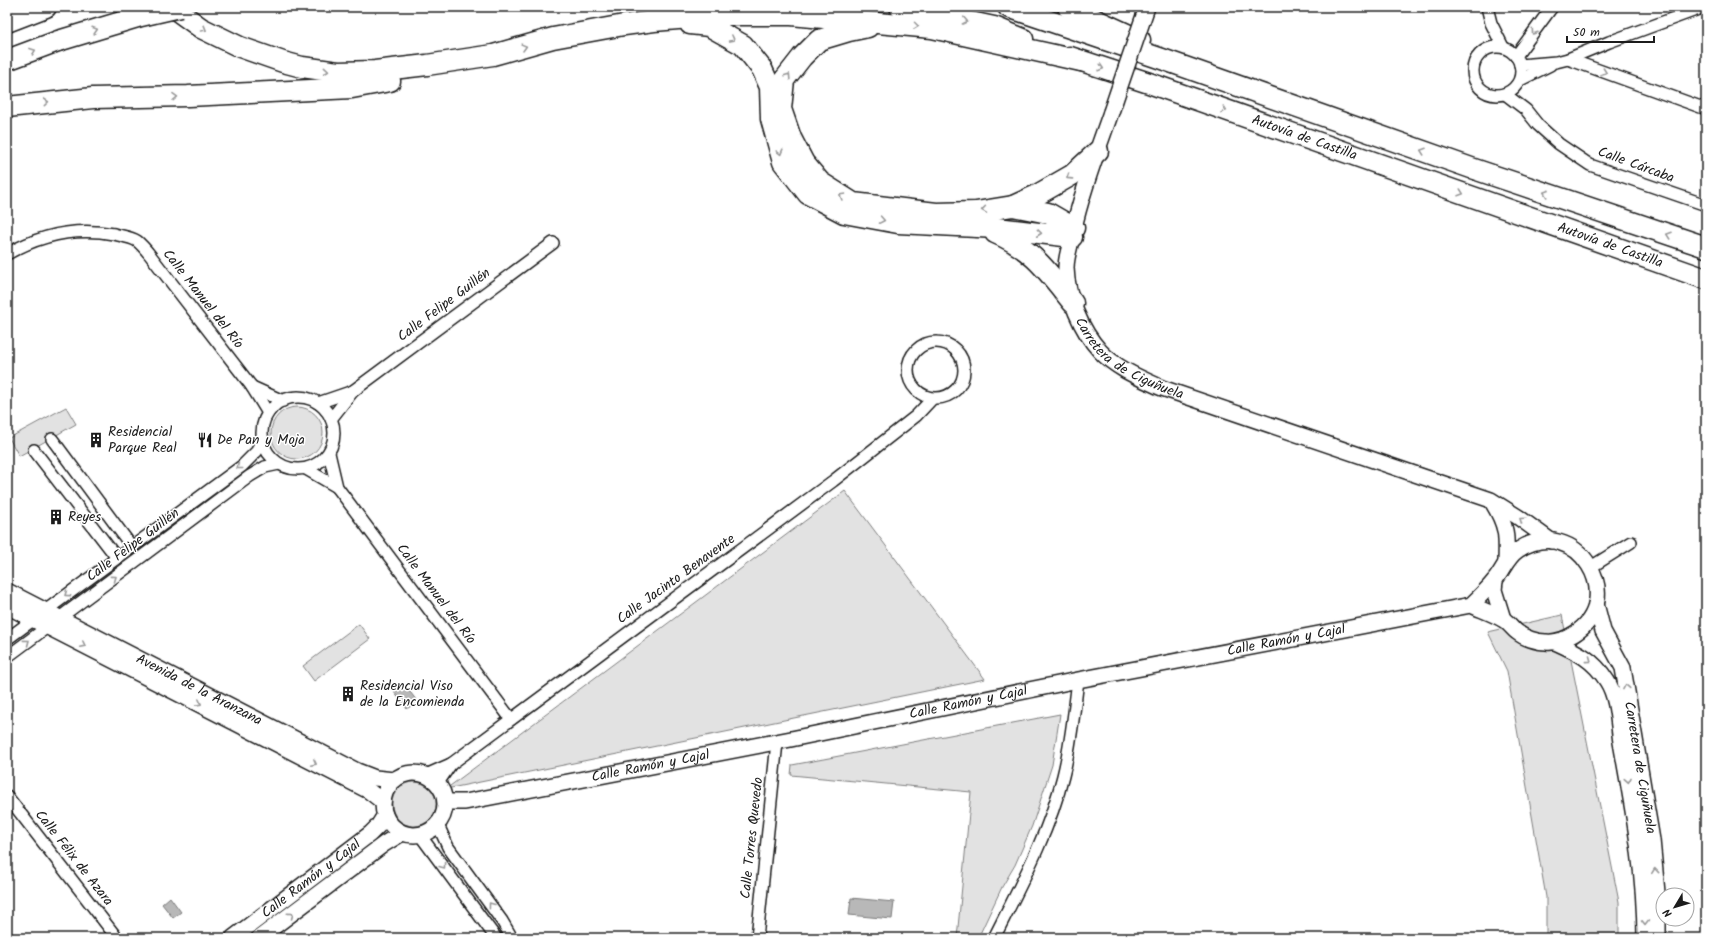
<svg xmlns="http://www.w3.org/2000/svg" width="1713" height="945" font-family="Kalam,sans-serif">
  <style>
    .green { fill: #e2e2e2; stroke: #7f7f7f }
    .water { fill: #b8b8b8; stroke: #7a7a7a }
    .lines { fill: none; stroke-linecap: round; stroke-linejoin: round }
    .street-casing { stroke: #1c1c1c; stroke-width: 14 }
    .secondary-casing { stroke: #1c1c1c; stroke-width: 18 }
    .highway-casing { stroke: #1c1c1c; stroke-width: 23 }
    .street { stroke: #fff; stroke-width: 11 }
    .secondary { stroke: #fff; stroke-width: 15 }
    .highway { stroke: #fff; stroke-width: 20 }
    .secondary-bridge-casing { stroke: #1c1c1c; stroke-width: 18; stroke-linecap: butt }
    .highway-bridge-casing { stroke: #1c1c1c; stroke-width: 23; stroke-linecap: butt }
    .secondary-bridge { stroke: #fff; stroke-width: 15 }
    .highway-bridge { stroke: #fff; stroke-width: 20 }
    .oneway { stroke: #999 }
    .labels { text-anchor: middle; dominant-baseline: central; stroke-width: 3; stroke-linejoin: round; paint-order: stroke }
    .street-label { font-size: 14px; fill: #1c1c1c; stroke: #fff }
    .poi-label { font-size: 14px; fill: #1c1c1c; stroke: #fff; text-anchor: start }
  </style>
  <rect width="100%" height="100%" fill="#fff"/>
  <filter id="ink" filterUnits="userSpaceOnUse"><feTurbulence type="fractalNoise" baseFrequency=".025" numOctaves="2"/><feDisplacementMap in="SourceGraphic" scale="8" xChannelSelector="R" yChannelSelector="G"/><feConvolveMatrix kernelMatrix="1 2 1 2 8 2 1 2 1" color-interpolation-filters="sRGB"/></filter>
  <g filter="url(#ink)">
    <g class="green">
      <circle cx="297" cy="433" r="26"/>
      <polygon points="66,407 76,424 19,456 9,438"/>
      <polygon points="845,491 985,679 446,789"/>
      <polygon points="1562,615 1619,902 1619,938 1546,938 1546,897 1507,671 1488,632"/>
      <polygon points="359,624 370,639 314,681 303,666"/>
      <polygon points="1060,714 1052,765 1032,826 1015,865 1002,887 978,938 957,938 971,792 791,775 792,765"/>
      <circle cx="414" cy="804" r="22"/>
    </g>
    <g class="water">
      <polygon points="404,684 417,701 407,709 394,692"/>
      <polygon points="170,897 181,912 173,918 162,904"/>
      <polygon points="851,898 894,902 892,919 849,915"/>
    </g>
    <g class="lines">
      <defs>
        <g id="street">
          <polyline points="1487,7 1491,23 1503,47"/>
          <circle cx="1497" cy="71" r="24"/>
          <polyline points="1516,56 1552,7"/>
          <polyline points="1568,59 1706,109"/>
          <polyline points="1520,65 1556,62 1568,59 1609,42 1704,7"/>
          <polyline points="1520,80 1550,65"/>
          <polyline points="1505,94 1526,110 1538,125 1559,144 1590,165 1706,205"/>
          <path d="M7,254C40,235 76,227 114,234C121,236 131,237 137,241C142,245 146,250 150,255L252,387L268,413"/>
          <circle cx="936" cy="370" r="28"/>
          <polyline points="252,387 283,401"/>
          <circle cx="298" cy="433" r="36"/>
          <polyline points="318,403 353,391"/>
          <polyline points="331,419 353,391 553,243"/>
          <polyline points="52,439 132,547"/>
          <polyline points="34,450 117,558"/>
          <polyline points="329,453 337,487 511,719"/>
          <polyline points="306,469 337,487"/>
          <polyline points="1591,567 1631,542"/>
          <polyline points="7,639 242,466 257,451 262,437"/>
          <polyline points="7,657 250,476 265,467 279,464"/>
          <polyline points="426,775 451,764 833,481 916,416 932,399"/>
          <polyline points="438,783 451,764"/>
          <polyline points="7,796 117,938"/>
          <polyline points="438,825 448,847 502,921 512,938"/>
          <polyline points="420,835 496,938"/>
          <polyline points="757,938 777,742"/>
          <path d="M994,938C1020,886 1049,833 1063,776C1071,745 1074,712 1078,680"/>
        </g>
        <g id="secondary">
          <path id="s1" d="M1111,112C1097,152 1081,194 1072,236C1070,247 1066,257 1066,268C1067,297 1081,330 1100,351C1117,369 1140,378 1162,388L1491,500L1518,517L1551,541"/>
          <path d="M1493,503C1507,526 1507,535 1506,562"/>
          <polyline points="1495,581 1494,590 1503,619"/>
          <path id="s2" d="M7,591L357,771L375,778L394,780"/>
          <path id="s3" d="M1596,604L1603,631L1623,668L1652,840L1658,903V938"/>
          <polyline points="7,606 369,791 383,802"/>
          <path d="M1555,642C1577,652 1593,659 1607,681C1618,698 1618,723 1621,742C1633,809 1645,870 1645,938"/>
          <circle cx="414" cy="804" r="31"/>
          <path id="s4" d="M446,802H465L791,739L1078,680L1471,605C1482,610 1494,614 1504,620C1509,623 1513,629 1517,632C1524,638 1537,642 1546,642C1556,643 1566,639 1574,634C1629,600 1577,512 1518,550C1506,558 1503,571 1494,581C1487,590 1479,597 1471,605"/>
          <path id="s5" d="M233,938L370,834L378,826L385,815"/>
          <polyline points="259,938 384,844 402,833"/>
        </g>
        <g id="highway">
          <polyline points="172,7 201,28 240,47 283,62 302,67 338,72 375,71 427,65 493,55 553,38 624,25 654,21 726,15 791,15 932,28 1081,61"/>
          <polyline points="900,7 994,27 1023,39"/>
          <polyline points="1008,7 1162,59 1474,169 1706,247"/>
          <polyline points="1068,7 1140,40"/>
          <polyline points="7,22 46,7"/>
          <polyline points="690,24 709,26 743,45 762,69 770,87 771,119 783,162 808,194 844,213 898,223 997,228 1072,237"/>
          <polyline points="868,27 849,31 819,40 802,57 784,80 781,109 791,138 804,163 820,182 853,203 936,213 976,212 1013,206 1048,213 1074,228"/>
          <path id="s6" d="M1070,57L1149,83L1706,279"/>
          <polyline points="7,60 58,41"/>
          <polyline points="7,107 93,98 188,96 352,88 390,81"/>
          <polyline points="1013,206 1037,195 1072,175 1098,151"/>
          <path d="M995,233C1033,249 1048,272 1073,303"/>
        </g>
      </defs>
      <use href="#street" class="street-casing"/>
      <use href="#secondary" class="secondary-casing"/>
      <use href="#highway" class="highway-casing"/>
      <use href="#street" class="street"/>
      <use href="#secondary" class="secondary"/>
      <use href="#highway" class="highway"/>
      <defs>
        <polyline id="secondary-bridge" points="1111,112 1147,7"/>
        <polyline id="highway-bridge" points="58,41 141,16 180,7"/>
      </defs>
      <use href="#secondary-bridge" class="secondary-bridge-casing"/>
      <use href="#highway-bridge" class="highway-bridge-casing"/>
      <use href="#secondary-bridge" class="secondary-bridge"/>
      <use href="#highway-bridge" class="highway-bridge"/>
    </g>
    <defs><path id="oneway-chevron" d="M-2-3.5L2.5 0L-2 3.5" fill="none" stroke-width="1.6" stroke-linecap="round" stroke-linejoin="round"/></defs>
    <g class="oneway">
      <use href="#oneway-chevron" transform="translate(965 21) rotate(12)"/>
      <use href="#oneway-chevron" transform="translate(916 26) rotate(7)"/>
      <use href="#oneway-chevron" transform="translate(204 29) rotate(30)"/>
      <use href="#oneway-chevron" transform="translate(95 30) rotate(-17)"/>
      <use href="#oneway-chevron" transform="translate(1534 32) rotate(125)"/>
      <use href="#oneway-chevron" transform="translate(732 39) rotate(28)"/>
      <use href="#oneway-chevron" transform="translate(524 47) rotate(-15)"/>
      <use href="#oneway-chevron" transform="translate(33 51) rotate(-20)"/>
      <use href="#oneway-chevron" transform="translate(1101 68) rotate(18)"/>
      <use href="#oneway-chevron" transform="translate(326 71) rotate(6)"/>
      <use href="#oneway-chevron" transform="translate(1604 72) rotate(20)"/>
      <use href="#oneway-chevron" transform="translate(788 76) rotate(-57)"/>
      <use href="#oneway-chevron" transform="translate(175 97) rotate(-1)"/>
      <use href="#oneway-chevron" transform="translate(46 102) rotate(-5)"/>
      <use href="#oneway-chevron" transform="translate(1224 110) rotate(19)"/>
      <use href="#oneway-chevron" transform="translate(1423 151) rotate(-161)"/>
      <use href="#oneway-chevron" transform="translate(780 152) rotate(75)"/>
      <use href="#oneway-chevron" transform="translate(1069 177) rotate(147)"/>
      <use href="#oneway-chevron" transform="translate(1461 193) rotate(19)"/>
      <use href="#oneway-chevron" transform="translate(1546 193) rotate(-161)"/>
      <use href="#oneway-chevron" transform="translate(842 196) rotate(-149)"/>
      <use href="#oneway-chevron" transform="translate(984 210) rotate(171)"/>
      <use href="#oneway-chevron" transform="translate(882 220) rotate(10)"/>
      <use href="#oneway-chevron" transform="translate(1039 233) rotate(6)"/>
      <use href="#oneway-chevron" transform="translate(1669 235) rotate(-161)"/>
      <use href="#oneway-chevron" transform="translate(239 467) rotate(142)"/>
      <use href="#oneway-chevron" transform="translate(1522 520) rotate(-145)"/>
      <use href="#oneway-chevron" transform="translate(114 578) rotate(-36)"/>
      <use href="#oneway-chevron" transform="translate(67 594) rotate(144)"/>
      <use href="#oneway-chevron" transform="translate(27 642) rotate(-37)"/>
      <use href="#oneway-chevron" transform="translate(83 645) rotate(27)"/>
      <use href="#oneway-chevron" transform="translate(1589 660) rotate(36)"/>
      <use href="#oneway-chevron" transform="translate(1626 687) rotate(-100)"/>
      <use href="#oneway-chevron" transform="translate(199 703) rotate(27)"/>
      <use href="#oneway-chevron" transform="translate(314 763) rotate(27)"/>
      <use href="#oneway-chevron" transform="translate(1628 780) rotate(80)"/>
      <use href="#oneway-chevron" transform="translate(443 866) rotate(53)"/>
      <use href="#oneway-chevron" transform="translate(1655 871) rotate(-96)"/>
      <use href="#oneway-chevron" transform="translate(491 905) rotate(-127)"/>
      <use href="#oneway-chevron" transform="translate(291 915) rotate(-37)"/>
      <use href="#oneway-chevron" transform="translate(1645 923) rotate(90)"/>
    </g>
  </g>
  <defs>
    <symbol id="building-bare" viewBox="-9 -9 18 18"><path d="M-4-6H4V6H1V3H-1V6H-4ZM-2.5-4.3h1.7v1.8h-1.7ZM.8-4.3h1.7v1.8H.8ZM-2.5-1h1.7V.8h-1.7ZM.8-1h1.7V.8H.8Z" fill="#1c1c1c" stroke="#fff" stroke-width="2.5" paint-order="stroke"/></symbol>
    <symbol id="restaurant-bare" viewBox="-9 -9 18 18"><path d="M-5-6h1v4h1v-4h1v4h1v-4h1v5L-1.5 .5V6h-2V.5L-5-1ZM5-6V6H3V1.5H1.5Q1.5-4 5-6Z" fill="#1c1c1c" stroke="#fff" stroke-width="2.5" paint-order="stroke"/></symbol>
  </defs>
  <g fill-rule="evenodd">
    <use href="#building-bare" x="85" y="429" width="22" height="22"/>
    <use href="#restaurant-bare" x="194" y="429" width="22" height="22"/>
    <use href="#building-bare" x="45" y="506" width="22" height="22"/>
    <use href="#building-bare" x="337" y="683" width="22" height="22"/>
  </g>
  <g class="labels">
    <g class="street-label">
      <text stroke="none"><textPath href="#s6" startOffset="248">Autovía de Castilla</textPath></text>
      <text transform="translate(1636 165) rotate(20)">Calle Cárcaba</text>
      <text stroke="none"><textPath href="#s6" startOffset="572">Autovía de Castilla</textPath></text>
      <text transform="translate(203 299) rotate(52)">Calle Manuel del Río</text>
      <text transform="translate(444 305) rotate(-37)">Calle Felipe Guillén</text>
      <text stroke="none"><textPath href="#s1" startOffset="282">Carretera de Ciguñuela</textPath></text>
      <text transform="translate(133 545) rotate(-37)">Calle Felipe Guillén</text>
      <text transform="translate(676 579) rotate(-36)">Calle Jacinto Benavente</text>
      <text transform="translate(436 594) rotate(53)">Calle Manuel del Río</text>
      <text stroke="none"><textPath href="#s4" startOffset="856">Calle Ramón y Cajal</textPath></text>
      <text stroke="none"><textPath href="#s2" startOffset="216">Avenida de la Aranzana</textPath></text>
      <text stroke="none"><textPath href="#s4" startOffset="532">Calle Ramón y Cajal</textPath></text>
      <text stroke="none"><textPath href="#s4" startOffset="208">Calle Ramón y Cajal</textPath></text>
      <text stroke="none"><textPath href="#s3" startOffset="171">Carretera de Ciguñuela</textPath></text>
      <text transform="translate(752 838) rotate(-84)">Calle Torres Quevedo</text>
      <text transform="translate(74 858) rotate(52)">Calle Félix de Azara</text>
      <text stroke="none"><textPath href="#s5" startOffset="98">Calle Ramón y Cajal</textPath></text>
    </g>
    <g class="poi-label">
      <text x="108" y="432">Residencial<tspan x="108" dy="16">Parque Real</tspan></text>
      <text x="217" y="440">De Pan y Moja</text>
      <text x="68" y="517">Reyes</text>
      <text x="360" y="686">Residencial Viso<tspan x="360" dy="16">de la Encomienda</tspan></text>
    </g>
  </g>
  <rect width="1713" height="945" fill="none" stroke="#fff" stroke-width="24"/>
  <rect x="12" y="12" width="1689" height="921" fill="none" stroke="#1c1c1c" stroke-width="1.5" filter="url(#ink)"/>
  <g transform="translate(1675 907) rotate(232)"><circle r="19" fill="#ffffff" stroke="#a4a4a4"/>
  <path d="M0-3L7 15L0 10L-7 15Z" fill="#1c1c1c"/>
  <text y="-6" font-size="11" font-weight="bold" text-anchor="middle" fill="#1c1c1c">N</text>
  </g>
  <path d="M1567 36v6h87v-6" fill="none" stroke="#1c1c1c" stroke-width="2"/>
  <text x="1573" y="36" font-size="12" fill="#1c1c1c" stroke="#ffffff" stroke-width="3" paint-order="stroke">50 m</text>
</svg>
